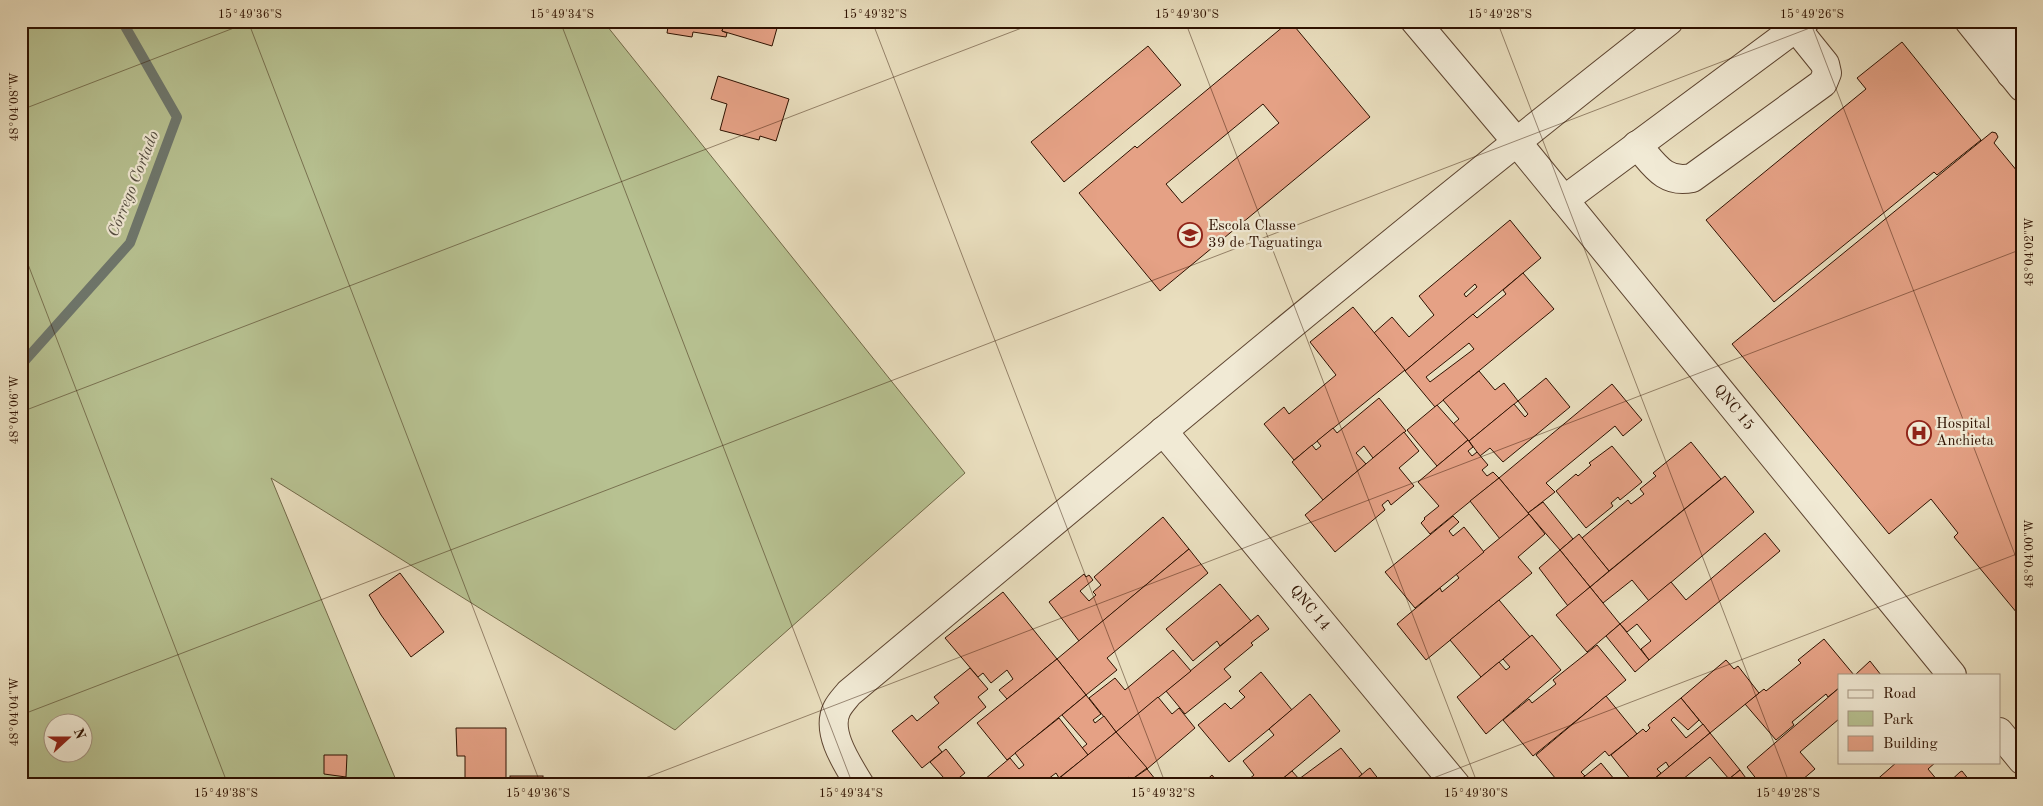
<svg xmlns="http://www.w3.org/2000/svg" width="2043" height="806" font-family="'Old Standard TT',serif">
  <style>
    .green { fill: #b7c191; stroke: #726948; fill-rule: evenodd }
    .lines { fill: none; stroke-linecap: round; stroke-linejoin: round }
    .stream { stroke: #6e776d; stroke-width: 10 }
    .building { fill: #e5a185; stroke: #2e1100; fill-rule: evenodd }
    .minor-casing { stroke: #5d4430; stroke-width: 30 }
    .minor { stroke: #f1ead5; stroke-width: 28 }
    .ticks { fill: none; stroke: #2e1100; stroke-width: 1; stroke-opacity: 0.45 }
    .labels { text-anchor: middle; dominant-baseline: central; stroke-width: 4.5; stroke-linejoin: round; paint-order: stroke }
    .poi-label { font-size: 15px; fill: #2e1100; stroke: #f1ead5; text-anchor: start }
    .street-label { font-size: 15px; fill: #2e1100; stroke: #f1ead5 }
    .water-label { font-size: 16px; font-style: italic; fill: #534c40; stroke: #f1ead5 }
    .neatline { fill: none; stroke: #2e1100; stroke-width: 2 }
    .ticks-label { font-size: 12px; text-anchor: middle; fill: #2e1100 }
  </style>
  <rect width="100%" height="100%" fill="#e9debe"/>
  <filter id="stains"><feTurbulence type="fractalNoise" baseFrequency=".004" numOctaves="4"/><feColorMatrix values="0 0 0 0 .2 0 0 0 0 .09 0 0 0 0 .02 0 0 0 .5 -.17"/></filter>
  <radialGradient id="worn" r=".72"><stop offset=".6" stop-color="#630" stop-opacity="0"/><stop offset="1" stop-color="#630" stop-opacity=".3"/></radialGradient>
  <path class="green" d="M21,21H603L965,473L675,730L271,478L398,785H21ZM52,724H82V754H52Z"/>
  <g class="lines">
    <polyline class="stream" points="21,365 130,243 177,117 122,21"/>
  </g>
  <g class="building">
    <polygon points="669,21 725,21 722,31 727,33 726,37 693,32 692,37 667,33"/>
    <polygon points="725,21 779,21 772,46 722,31"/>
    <path d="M1290,21L1370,117L1160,291L1079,193L1135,146L1137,148ZM1263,104L1279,123L1182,203L1166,184Z"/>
    <polygon points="1902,42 1981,140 1937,175 1934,172 1774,302 1706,220 1866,89 1857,78"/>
    <polygon points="1148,46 1181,85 1064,182 1031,142"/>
    <polygon points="718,76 789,99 776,141 760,136 759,140 720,130 727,104 711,99"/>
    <polygon points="1992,132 1996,133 1998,137 1994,143 2022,177 2022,619 1954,537 1958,533 1931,499 1889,534 1732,344"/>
    <path d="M1510,220L1541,258L1405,371L1374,333L1392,317L1409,337L1434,315L1419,296ZM1475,284L1477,287L1466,297L1464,294Z"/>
    <path d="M1523,273L1554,309L1435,407L1405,371L1473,314L1477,318L1506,294L1503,290ZM1469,343L1474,349L1430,382L1426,377Z"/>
    <polygon points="1353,307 1405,370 1294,460 1264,424 1284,407 1289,414 1336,375 1310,342"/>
    <polygon points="1479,371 1495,390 1504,383 1518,401 1469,441 1453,424 1459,419 1443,400"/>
    <polygon points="1546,378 1570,407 1503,462 1490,448 1480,456 1469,441 1514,404 1525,417 1528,414 1518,401"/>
    <polygon points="1612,384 1642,420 1623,436 1615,426 1546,483 1555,492 1528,513 1499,478"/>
    <polygon points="1379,398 1406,431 1373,458 1364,446 1356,453 1366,464 1323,500 1292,462 1312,445 1316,450 1321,446 1317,441 1333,428 1337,433"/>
    <polygon points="1437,405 1468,440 1437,466 1407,430"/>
    <polygon points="1404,432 1419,451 1399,468 1414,486 1391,505 1388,500 1382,505 1385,510 1335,552 1305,515"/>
    <polygon points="1468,440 1473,447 1468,451 1472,456 1477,452 1488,465 1482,470 1487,476 1493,472 1499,478 1430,534 1421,523 1425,519 1424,518 1439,506 1418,482"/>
    <polygon points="1691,442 1721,479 1609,571 1582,538 1628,500 1631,504 1644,494 1640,489 1656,476 1653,473"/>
    <polygon points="1612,446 1642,482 1620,500 1618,497 1611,503 1613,506 1586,528 1556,491 1576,474 1578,476 1591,465 1589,463"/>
    <polygon points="1725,476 1754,512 1649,601 1632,580 1603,603 1590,587"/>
    <polygon points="1499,478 1529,514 1500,539 1470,501"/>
    <polygon points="1543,502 1573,539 1560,550 1528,513"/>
    <polygon points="1529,514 1545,534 1518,557 1532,573 1426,660 1397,624 1440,588 1442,592 1459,578 1456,574"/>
    <polygon points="1453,516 1459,522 1449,531 1453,536 1464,527 1484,552 1415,608 1385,572"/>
    <polygon points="1163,517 1189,549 1079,641 1049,602 1084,574 1086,577 1089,575 1093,580 1080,591 1089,601 1096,595 1093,592 1101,585 1094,577"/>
    <polygon points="1765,533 1780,551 1649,660 1641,649 1651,641 1637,624 1627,632 1620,624 1671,582 1686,600"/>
    <polygon points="1579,534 1609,571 1590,587 1560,550"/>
    <polygon points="1189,549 1208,573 1107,658 1117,670 1086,695 1057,659"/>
    <polygon points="1560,550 1590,587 1568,606 1539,568"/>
    <polygon points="400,573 444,632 411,657 381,615 369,595"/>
    <polygon points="1220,584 1251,621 1220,646 1217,641 1193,661 1166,629"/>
    <polygon points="1590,587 1620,624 1587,652 1556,615"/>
    <polygon points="1003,592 1057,659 1007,699 999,690 1013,679 1007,670 991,683 983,673 978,677 945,638"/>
    <polygon points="1499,600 1530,637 1481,677 1450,640"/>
    <polygon points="1258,615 1269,629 1251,643 1253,645 1224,669 1231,677 1185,714 1166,691"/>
    <polygon points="1620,624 1649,660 1635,672 1606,636"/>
    <polygon points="1532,635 1561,670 1486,734 1457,697 1499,662 1506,670 1510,667 1503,659"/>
    <polygon points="1824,639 1854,675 1839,675 1839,688 1828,697 1826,694 1792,722 1794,725 1776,740 1745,704 1764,689 1766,691 1801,663 1798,660"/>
    <polygon points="1597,645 1626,680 1533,756 1503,720 1529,699 1532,703 1556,684 1553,680"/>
    <polygon points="1173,650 1191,671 1116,732 1089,698 1115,678 1125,690"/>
    <polygon points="1057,659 1086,695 1007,760 977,723"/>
    <polygon points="1726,660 1734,669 1738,666 1759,693 1710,733 1681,698"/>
    <polygon points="1870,661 1881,675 1855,675"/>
    <polygon points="970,668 988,689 978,697 986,707 938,747 942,752 922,768 892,731 912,715 917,721 939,703 934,697"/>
    <polygon points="1261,672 1292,710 1229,762 1198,725 1225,703 1231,709 1245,697 1239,691"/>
    <polygon points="1839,688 1839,719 1800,752 1815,769 1796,785 1753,785 1758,781 1747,767"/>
    <polygon points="1310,694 1340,731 1275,785 1242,785 1254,775 1243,761 1274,735 1269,729"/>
    <polygon points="1086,695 1101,714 1093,720 1095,723 1104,716 1116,732 1088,755 1082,748 1087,744 1062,715"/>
    <polygon points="1606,696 1637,734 1609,756 1605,751 1581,772 1585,776 1574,785 1561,785 1536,755"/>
    <polygon points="1158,697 1172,714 1179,708 1195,728 1147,769 1116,732"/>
    <polygon points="1681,698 1699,720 1688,730 1674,717 1671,720 1686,738 1703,724 1710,733 1669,767 1666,762 1657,769 1661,773 1647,785 1635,785 1611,755 1643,729 1646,732 1650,728 1648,725"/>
    <polygon points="1059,718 1088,755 1059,778 1056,773 1040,785 978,785 1010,758 1019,769 1024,765 1015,753"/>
    <polygon points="456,728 506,728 506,785 465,785 465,756 457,756"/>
    <polygon points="1116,732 1147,768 1131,780 1129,777 1119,785 1051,785"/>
    <polygon points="1710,733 1740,770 1729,779 1710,757 1677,784 1657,785 1653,780"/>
    <polygon points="1341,748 1362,774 1350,785 1275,785 1292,771 1299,779"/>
    <polygon points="946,749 965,773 950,785 930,762"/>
    <polygon points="324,755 347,755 346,777 324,774"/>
    <polygon points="1897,762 1936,762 1928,769 1938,781 1934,785 1874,785 1873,783"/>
    <polygon points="1601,763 1619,785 1574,785 1585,776"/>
    <polygon points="1370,768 1383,785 1350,785 1367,770"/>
    <polygon points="1147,769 1160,785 1131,785 1129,783 1131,780"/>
    <polygon points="1740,770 1751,785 1723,785 1729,779"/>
    <polygon points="1962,771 1973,785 1946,785 1960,772"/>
    <polygon points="1212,775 1220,785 1201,785"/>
    <rect x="510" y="776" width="33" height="9"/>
  </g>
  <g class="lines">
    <defs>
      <g id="minor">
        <path id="s1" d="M1415,21L1516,141L1952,675"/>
        <polyline points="1969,21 2022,87"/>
        <polyline points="2004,21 2011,74"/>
        <path d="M1637,145C1654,164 1664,184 1692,178L1823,83L1827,73L1825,64L1796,28"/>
        <polyline points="1564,200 1805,21"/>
        <path id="s2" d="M1163,431L1456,785"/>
        <polyline points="1999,732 2022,760"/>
        <path d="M860,785C848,765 825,732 837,709C840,703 845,698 849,693C1120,467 1391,239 1669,21"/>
      </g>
    </defs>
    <use href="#minor" class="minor-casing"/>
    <use href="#minor" class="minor"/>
  </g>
  <path class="ticks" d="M248,21L541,785M560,21L853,785M872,21L1166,785M1185,21L1478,785M1497,21L1790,785M1810,21L2022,573M21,110L252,21M21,246L228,785M21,412L1040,21M21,715L1828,21M627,785L2022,249M1415,785L2022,552"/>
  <defs>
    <symbol id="school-ring" viewBox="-11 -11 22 22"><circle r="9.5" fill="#f1ead5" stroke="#8f2418" stroke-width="1.5"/><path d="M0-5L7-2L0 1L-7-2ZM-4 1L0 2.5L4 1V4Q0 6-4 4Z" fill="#8f2418"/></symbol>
    <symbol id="hospital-ring" viewBox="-11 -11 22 22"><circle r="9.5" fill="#f1ead5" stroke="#8f2418" stroke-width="1.5"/><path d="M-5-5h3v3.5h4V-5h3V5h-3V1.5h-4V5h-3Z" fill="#8f2418"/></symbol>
  </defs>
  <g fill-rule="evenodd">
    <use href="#school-ring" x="1176" y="221" width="28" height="28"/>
    <use href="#hospital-ring" x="1905" y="419" width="28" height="28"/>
  </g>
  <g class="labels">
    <g class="poi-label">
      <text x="1208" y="226">Escola Classe<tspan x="1208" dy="17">39 de Taguatinga</tspan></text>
      <text x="1936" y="424">Hospital<tspan x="1936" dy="17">Anchieta</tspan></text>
    </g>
    <g class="street-label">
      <text stroke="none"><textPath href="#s1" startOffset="501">QNC 15</textPath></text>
      <text stroke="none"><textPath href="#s2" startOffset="230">QNC 14</textPath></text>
    </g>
    <g class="water-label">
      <text transform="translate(134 184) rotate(-68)">Córrego Cortado</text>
    </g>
  </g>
  <rect width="2043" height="806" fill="none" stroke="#e9debe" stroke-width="55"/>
  <rect x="1838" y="674" width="162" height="90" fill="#f1ead5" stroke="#a39380"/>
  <rect x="1848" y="690" width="25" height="8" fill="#f1ead5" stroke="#a39380"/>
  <text x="1883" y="698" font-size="15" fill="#2e1100">Road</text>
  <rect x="1848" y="711" width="25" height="15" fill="#b7c191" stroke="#a39380"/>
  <text x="1883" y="724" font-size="15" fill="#2e1100">Park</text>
  <rect x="1848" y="736" width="25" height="15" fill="#e5a185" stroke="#a39380"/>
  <text x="1883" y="748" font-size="15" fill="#2e1100">Building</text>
  <g transform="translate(68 738) rotate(69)"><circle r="24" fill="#f1ead5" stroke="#a39380"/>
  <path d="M0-4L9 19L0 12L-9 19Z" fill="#8f2418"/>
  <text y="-8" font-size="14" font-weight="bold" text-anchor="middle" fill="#2e1100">N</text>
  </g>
  <rect x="28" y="28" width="1988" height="750" class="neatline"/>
  <g class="ticks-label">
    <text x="250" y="18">15°49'36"S</text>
    <text x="562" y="18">15°49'34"S</text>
    <text x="875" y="18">15°49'32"S</text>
    <text x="1187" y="18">15°49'30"S</text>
    <text x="1500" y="18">15°49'28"S</text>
    <text x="1812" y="18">15°49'26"S</text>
    <text transform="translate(14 107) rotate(-90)" y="4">48°04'08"W</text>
    <text transform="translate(2029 252) rotate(-90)" y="4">48°04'02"W</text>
    <text transform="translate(14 410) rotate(-90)" y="4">48°04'06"W</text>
    <text transform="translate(2029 554) rotate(-90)" y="4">48°04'00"W</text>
    <text transform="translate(14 712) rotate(-90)" y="4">48°04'04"W</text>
    <text x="226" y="797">15°49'38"S</text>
    <text x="538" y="797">15°49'36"S</text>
    <text x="851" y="797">15°49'34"S</text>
    <text x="1163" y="797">15°49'32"S</text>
    <text x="1476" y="797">15°49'30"S</text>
    <text x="1788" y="797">15°49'28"S</text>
  </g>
  <rect width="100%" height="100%" filter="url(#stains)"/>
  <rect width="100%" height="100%" fill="url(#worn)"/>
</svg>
